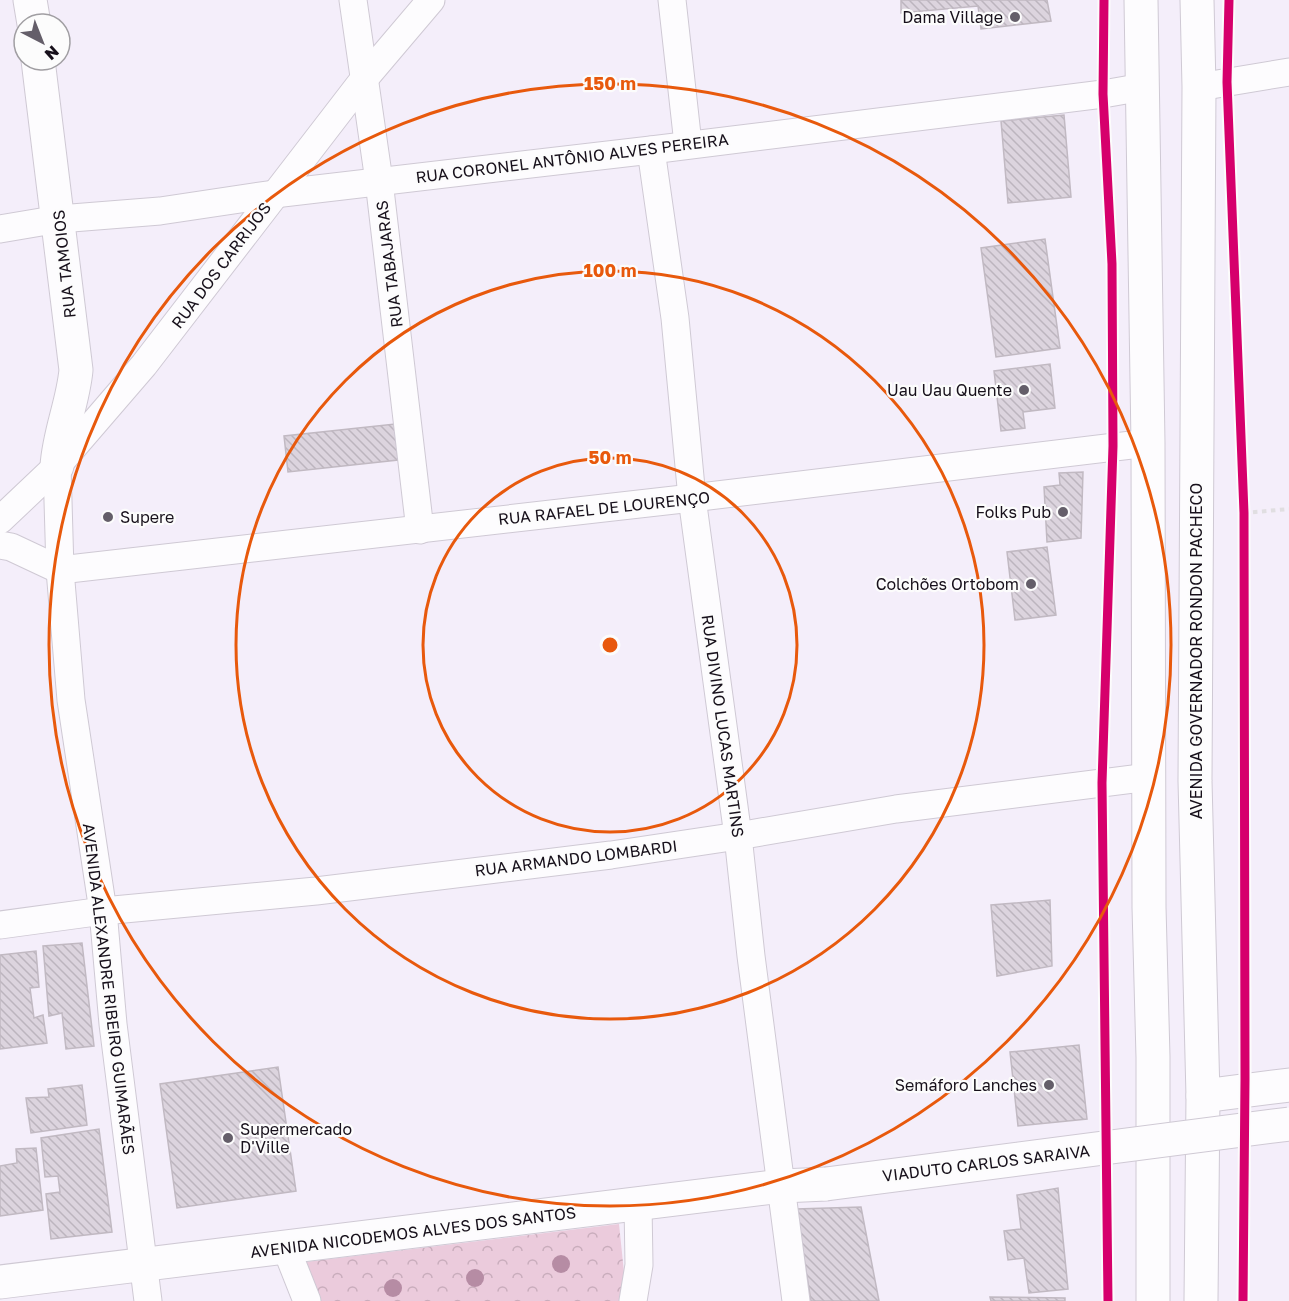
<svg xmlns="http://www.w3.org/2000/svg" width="1289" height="1301" font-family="'Golos Text',sans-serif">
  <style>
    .park { fill: url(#park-crowns) }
    .building { fill: url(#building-back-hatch); stroke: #c1b9c2; stroke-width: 1.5 }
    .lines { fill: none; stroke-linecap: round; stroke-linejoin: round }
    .minor-casing { stroke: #cfc9d4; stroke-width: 29 }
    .tertiary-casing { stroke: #cfc9d4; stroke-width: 35 }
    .secondary-casing { stroke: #cfc9d4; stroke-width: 35 }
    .primary-casing { stroke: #cfc9d4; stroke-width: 35 }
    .path { stroke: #e0dee1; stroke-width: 4; stroke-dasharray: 4.5 4.5; stroke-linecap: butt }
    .minor { stroke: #fdfcfe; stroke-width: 27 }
    .tertiary { stroke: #fdfcfe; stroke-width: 33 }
    .secondary { stroke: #fdfcfe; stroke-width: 33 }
    .primary { stroke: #fdfcfe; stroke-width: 33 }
    .secondary-bridge-casing { stroke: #cfc9d4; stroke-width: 35; stroke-linecap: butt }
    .secondary-bridge { stroke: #fdfcfe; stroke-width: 33 }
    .cycleway-casing { stroke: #fcfcfc; stroke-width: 13 }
    .cycleway { stroke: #d6006c; stroke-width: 9 }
    .tree { fill: #b68ca4 }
    .ring { fill: none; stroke: #e8590c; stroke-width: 3 }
    .poi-dot { fill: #645e69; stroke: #fcfcfc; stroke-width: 2 }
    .labels { text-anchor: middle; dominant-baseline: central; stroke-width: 4.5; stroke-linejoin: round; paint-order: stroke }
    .poi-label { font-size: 16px; fill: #17101b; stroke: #fcfcfc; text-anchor: end }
    .street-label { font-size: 16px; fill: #17101b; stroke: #fcfcfc }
    .centre { fill: #e8590c; stroke: #fcfcfc; stroke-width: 3 }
    .ring-label { font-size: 18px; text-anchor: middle; font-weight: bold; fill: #e8590c; stroke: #fcfcfc; stroke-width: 4.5; stroke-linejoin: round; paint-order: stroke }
  </style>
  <defs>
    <pattern id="park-crowns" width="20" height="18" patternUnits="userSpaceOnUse" patternTransform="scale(1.5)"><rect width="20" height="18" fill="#ebcbdc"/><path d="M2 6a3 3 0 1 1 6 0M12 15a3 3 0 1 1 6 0" fill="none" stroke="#c9adbc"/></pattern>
    <pattern id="building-back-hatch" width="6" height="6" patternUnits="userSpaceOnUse" patternTransform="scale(1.5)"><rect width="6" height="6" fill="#dcd4de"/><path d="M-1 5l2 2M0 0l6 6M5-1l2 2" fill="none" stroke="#bcb5be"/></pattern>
  </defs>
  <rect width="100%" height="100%" fill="#f4eefa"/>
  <polygon class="park" points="619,1224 627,1301 317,1301 305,1262"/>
  <g class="building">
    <polygon points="901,0 1047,0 1051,21 981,29 978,6 901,13"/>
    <polygon points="1064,115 1071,197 1008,203 1001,121"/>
    <polygon points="1045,239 1060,348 996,357 981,248"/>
    <polygon points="1050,364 1055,408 1023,412 1025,428 1001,431 994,371"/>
    <polygon points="395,424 398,460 288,472 284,436"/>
    <polygon points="1083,472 1081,538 1047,542 1044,487 1060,485 1059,473"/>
    <polygon points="1047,547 1056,615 1015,620 1007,552"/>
    <polygon points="1050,900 1052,966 997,976 991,905"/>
    <polygon points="82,943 94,1046 66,1049 62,1013 49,1016 43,946"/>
    <polygon points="36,951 39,987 30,988 34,1018 43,1015 47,1043 0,1049 0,955"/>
    <polygon points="1079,1045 1087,1119 1018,1126 1010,1052"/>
    <polygon points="278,1067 296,1191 177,1208 160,1084"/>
    <polygon points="82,1085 87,1125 31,1133 26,1098 49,1097 48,1089"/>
    <polygon points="99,1129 112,1232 51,1239 46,1194 60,1192 58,1176 45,1177 41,1138"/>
    <polygon points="36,1148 43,1210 0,1216 0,1166 17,1163 16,1149"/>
    <polygon points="1058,1188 1068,1289 1029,1293 1024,1258 1008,1260 1004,1231 1021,1229 1017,1195"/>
    <polygon points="861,1207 879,1301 811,1301 796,1209"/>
    <polygon points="990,1297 1065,1298 1065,1301 991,1301"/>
  </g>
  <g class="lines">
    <defs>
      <g id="minor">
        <polyline points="353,0 379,181 420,530"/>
        <polyline points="672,0 688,144"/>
        <polyline points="1199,87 1289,72"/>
        <polyline points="651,150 675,318 692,498 738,836 751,956 796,1301"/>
        <polyline points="0,229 59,219 160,211 274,194 651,150 1103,94 1143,87"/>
        <polyline points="57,466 60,570 71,700 103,911 113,1024 148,1301"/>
        <polyline points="0,520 57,466 144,365 364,79 431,0"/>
        <polyline points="0,545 11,547 60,570"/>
        <polyline points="60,570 692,498 1148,443"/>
        <polyline points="0,925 103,911 316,891 611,855 738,836 896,809 1149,777"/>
        <polyline points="286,1248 307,1301"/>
        <polyline points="633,1301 639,1265 638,1204"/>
      </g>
      <g id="tertiary">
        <polyline points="30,0 34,24"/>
        <path d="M38,60L76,370C73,403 59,433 57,466"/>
      </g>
      <polyline id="secondary" points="0,1282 782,1186 826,1184"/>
      <g id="primary">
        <polyline points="1141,0 1148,443 1149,907 1153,1057 1153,1301"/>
        <polyline points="1197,0 1199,87 1195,781 1203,1096 1201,1301"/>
        <polyline points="1203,1096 1289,1085"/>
      </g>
    </defs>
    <use href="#minor" class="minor-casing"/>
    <use href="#tertiary" class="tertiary-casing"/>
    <use href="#secondary" class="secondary-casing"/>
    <use href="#primary" class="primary-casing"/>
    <polyline class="path" points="1244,513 1289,509"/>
    <use href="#minor" class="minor"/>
    <use href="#tertiary" class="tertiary"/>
    <use href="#secondary" class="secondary"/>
    <use href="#primary" class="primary"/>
    <defs>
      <polyline id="secondary-bridge" points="826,1184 1289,1124"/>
    </defs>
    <use href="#secondary-bridge" class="secondary-bridge-casing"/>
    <use href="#secondary-bridge" class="secondary-bridge"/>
    <defs>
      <g id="cycleway">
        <polyline points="1104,0 1103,94 1112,264 1113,446 1102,783 1108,1301"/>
        <polyline points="1229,0 1227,82 1244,513 1245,1079 1243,1301"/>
      </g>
    </defs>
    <use href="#cycleway" class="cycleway-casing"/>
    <use href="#cycleway" class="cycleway"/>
  </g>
  <g class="tree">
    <circle cx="561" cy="1264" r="9"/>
    <circle cx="475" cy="1278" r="9"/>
    <circle cx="393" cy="1288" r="9"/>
  </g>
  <g class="ring">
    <circle cx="610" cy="645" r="187"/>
    <circle cx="610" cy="645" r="374"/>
    <circle cx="610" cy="645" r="561"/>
  </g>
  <g class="poi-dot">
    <circle cx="1015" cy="17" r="6"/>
    <circle cx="1024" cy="390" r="6"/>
    <circle cx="1063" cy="512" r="6"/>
    <circle cx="108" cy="517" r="6"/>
    <circle cx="1031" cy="584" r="6"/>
    <circle cx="1049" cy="1085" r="6"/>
    <circle cx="228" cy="1138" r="6"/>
  </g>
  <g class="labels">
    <g class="poi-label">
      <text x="1003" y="17">Dama Village</text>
      <text x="1012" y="390">Uau Uau Quente</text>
      <text x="1051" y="512">Folks Pub</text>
      <text x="120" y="517" text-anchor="start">Supere</text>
      <text x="1019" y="584">Colchões Ortobom</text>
      <text x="1037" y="1085">Semáforo Lanches</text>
      <text x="240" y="1129" text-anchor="start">Supermercado<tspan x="240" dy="18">D'Ville</tspan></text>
    </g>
    <g class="street-label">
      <text transform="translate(572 158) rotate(-7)">RUA CORONEL ANTÔNIO ALVES PEREIRA</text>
      <text transform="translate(64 264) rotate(-96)">RUA TAMOIOS</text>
      <text transform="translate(389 264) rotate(-97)">RUA TABAJARAS</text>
      <text transform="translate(221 265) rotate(-53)">RUA DOS CARRIJOS</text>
      <text transform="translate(604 508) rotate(-6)">RUA RAFAEL DE LOURENÇO</text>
      <text transform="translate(1196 651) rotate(-90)">AVENIDA GOVERNADOR RONDON PACHECO</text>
      <text transform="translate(723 726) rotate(82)">RUA DIVINO LUCAS MARTINS</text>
      <text transform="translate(576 858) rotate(-7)">RUA ARMANDO LOMBARDI</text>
      <text transform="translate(109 989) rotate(83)">AVENIDA ALEXANDRE RIBEIRO GUIMARÃES</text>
      <text transform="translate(986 1163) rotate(-7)">VIADUTO CARLOS SARAIVA</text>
      <text transform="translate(413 1232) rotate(-7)">AVENIDA NICODEMOS ALVES DOS SANTOS</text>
    </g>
  </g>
  <circle cx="610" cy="645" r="9" class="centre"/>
  <g class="ring-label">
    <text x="610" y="90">150 m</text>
    <text x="610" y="277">100 m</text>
    <text x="610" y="464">50 m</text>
  </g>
  <g transform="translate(42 42) rotate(138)"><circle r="28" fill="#fcfcfc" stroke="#a09ea2" stroke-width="1.5"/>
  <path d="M0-4.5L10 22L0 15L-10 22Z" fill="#645e69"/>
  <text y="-9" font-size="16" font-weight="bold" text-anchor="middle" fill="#17101b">N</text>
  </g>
</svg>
